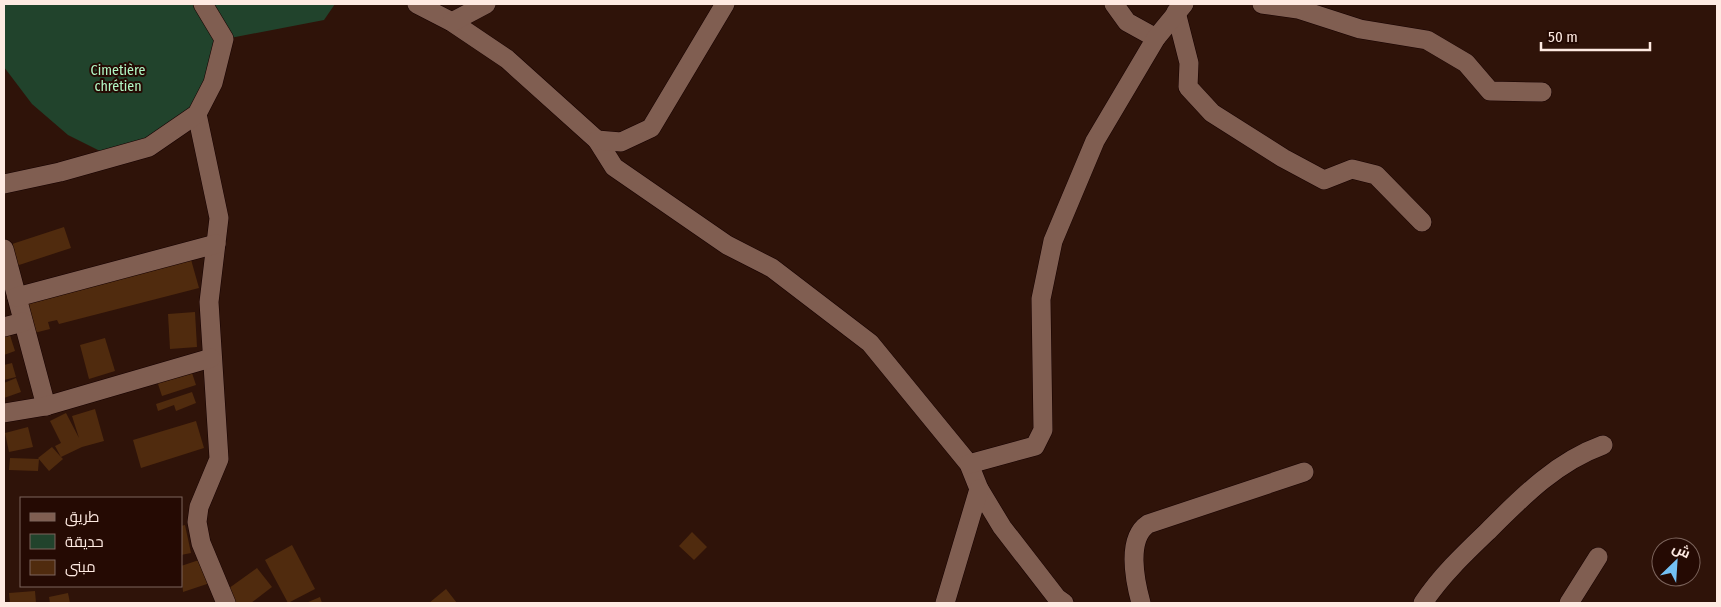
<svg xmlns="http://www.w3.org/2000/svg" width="1721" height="607" font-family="'Fira Sans Condensed',Cairo,sans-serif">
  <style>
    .green { fill: #21432c }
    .building { fill: #502b0e }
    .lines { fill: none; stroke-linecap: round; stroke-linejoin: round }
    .minor-casing { stroke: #160100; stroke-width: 20 }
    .minor { stroke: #805e51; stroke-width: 19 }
    .labels { text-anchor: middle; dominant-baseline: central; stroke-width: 4; stroke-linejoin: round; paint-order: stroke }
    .park-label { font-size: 14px; fill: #b1f7c5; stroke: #250a03 }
  </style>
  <rect width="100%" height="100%" fill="#2f1309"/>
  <polygon class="green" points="4,4 335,4 324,20 225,39 197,114 112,157 68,135 32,104 4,67"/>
  <g class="building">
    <polygon points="64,227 71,248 16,266 9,245"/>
    <polygon points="190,256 199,288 59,324 57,320 48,322 50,329 26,335 18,304"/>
    <polygon points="195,312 197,347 170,349 168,314"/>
    <polygon points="8,329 15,351 4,355 4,330"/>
    <polygon points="105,338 115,371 89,379 80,345"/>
    <polygon points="12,363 16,377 4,380 4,365"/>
    <polygon points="189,364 196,385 162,396 155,375"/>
    <polygon points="16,378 21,392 4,398 4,383"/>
    <polygon points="192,392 196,403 176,411 174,405 158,411 156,404"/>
    <polygon points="95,409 104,441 82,447 61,457 63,459 49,471 38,458 52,447 61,457 55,446 61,443 50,421 66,413 79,438 72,416"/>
    <polygon points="196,421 204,448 141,468 133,440"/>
    <polygon points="28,427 33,447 9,452 5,433"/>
    <polygon points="10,458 39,459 38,471 9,470"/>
    <polygon points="185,525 191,553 181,555 181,526"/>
    <polygon points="692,532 707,547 694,560 679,546"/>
    <polygon points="292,545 315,589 288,603 265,560"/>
    <polygon points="202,559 210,583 183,592 181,566"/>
    <polygon points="257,568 272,587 251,603 234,603 225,591"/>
    <polygon points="446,589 457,603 429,603"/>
    <polygon points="35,591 36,603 10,603 9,593"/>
    <polygon points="68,593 70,603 50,603 49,597"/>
    <polygon points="320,597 322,603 306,603"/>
  </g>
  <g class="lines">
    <defs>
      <g id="minor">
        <polyline points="417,4 452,22 507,59 597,140 614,167 727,245 772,268 870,343 969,464 979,489 1002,527 1057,598 1064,603"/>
        <polyline points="1114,4 1127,22 1156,38"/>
        <polyline points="1262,4 1298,9 1360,29 1427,40 1466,63 1490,91 1542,92"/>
        <polyline points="1176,12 1189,63 1188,87 1212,113 1283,158 1324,180 1352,169 1376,175 1422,222"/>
        <polyline points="452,22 486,4"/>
        <polyline points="197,114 219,218 209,302 219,459 199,507 197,522 201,543 226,603"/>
        <polyline points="597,140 621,142 651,128 725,4"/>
        <polyline points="4,184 60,172 149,147 197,114 213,83 224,39 203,4"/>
        <polyline points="4,249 46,406"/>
        <polyline points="17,297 216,244"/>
        <polyline points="4,327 23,322"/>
        <polyline points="4,413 46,406 211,358"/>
        <polyline points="969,464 1035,446 1043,430 1041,299 1053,241 1095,141 1156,38 1184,4"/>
        <polyline points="945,603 979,489"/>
        <path d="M1141,603C1135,581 1126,539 1148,524L1304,472"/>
        <path d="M1423,603C1440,577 1464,554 1487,532C1522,497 1556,462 1603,445"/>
        <polyline points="1569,603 1598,557"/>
      </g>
    </defs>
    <use href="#minor" class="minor-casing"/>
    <use href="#minor" class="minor"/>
  </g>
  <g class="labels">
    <g class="park-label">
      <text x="118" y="70">Cimetière<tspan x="118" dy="16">chrétien</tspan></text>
    </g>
  </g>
  <rect width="1721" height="607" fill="none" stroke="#feeae2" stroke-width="10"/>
  <rect x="20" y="497" width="162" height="90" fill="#250a03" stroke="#7c645c"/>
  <rect x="30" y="513" width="25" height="8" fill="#805e51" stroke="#7c645c"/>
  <text x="65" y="522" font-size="15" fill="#feeae2">طريق</text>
  <rect x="30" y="534" width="25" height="15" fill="#21432c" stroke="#7c645c"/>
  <text x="65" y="547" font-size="15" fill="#feeae2">حديقة</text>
  <rect x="30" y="560" width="25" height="15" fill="#502b0e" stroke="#7c645c"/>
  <text x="65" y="572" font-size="15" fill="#feeae2">مبنى</text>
  <g transform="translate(1676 562) rotate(25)"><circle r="24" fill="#250a03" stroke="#7c645c"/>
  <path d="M0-4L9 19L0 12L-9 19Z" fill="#73c1f5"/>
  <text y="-8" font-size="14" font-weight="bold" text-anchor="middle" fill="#feeae2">ش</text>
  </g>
  <path d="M1541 42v8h109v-8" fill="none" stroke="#feeae2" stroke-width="2.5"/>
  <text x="1548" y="42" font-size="15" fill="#feeae2" stroke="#250a03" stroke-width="4" paint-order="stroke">50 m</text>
</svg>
